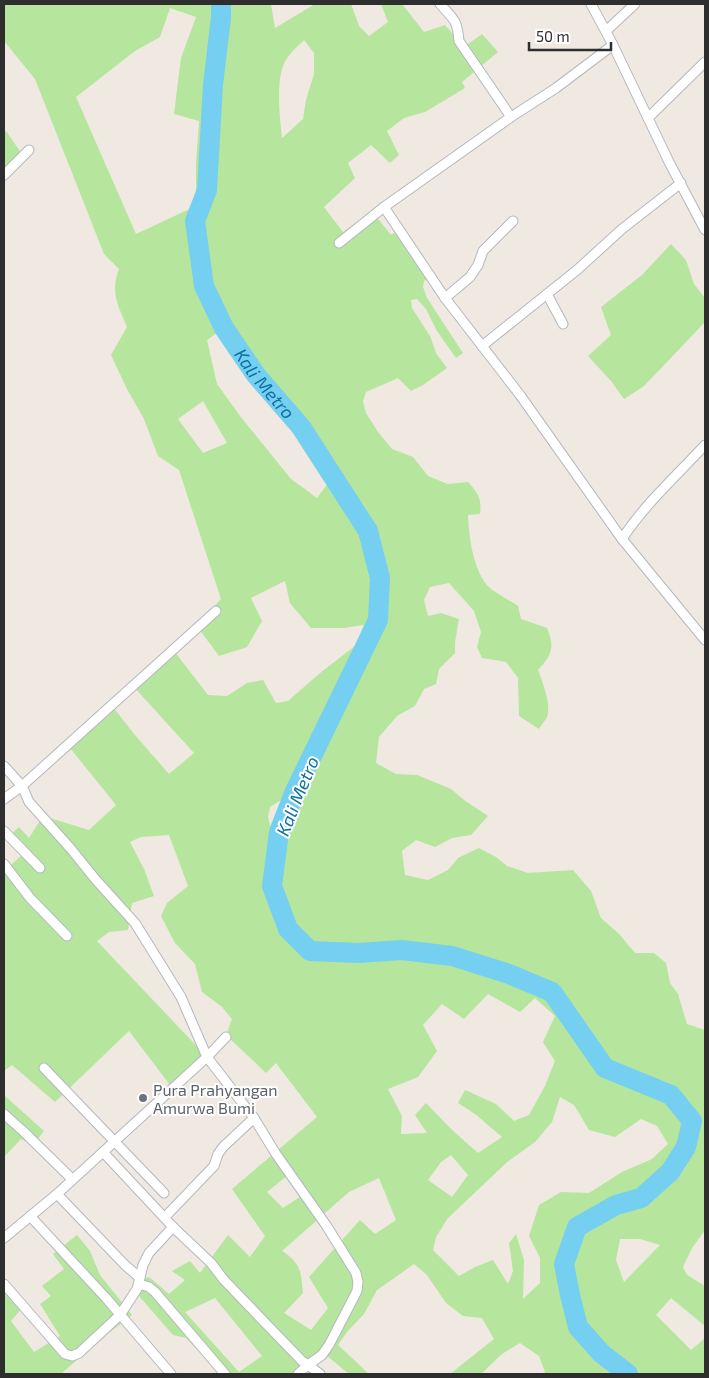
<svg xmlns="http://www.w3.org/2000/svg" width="709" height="1378" font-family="'Exo 2',sans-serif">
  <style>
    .green { fill: #b6e59e; fill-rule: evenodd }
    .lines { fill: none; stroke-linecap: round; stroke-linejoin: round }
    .river { stroke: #75cff0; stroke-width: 20 }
    .minor-casing { stroke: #b4b7c1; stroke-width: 11 }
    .minor { stroke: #fff; stroke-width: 9 }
    .worship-dot { fill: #6b7280; stroke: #fff; stroke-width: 2 }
    .labels { text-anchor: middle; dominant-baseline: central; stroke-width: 4; stroke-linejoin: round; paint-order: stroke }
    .worship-label { font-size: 16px; fill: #5b616d; stroke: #fff; text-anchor: start }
    .water-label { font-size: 18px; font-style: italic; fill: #0d6fa3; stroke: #fff }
  </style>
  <rect width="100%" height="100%" fill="#efe9e1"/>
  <g class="green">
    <path d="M4,4H271L275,28L315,4H351L359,26L369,36L388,22L381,4H402L424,32L445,25L464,47L482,34L498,52L462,82L465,88L425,112L404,118L387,131L399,155L390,163L371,145L348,163L355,178L324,207L343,232L372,211L391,235L398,230L434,275L424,281L423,287L427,298L463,353L456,358L437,331L426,309L417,299L411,300L412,308L430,336L436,353L447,368L423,385L411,391L398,378L366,392L363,401L366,413L378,432L392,449L413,457L428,476L448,484L468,482C478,493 482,499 480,514L468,515C469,537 473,573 491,589C499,595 509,600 518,606L521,619L547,628C555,647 552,655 538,670C542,681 553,707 546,719C544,722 541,725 539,729L519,716L518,678L506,662L482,658L477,647L481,632L474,611L449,583L430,587L424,600L428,616L441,613L459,619L455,642V653L439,669L436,684L424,689L415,706L397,716L379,737L376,763L396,774L417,775L451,789L464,800L488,816L471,835L452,838L435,847L416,840L402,851L405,875L428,880L448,870L458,858L479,848L496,857L507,866L528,873L573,870L591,891L601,918L619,934L635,953H654L666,963L670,983L678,994L687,1024L705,1030V1230L692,1248L683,1267L687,1275L705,1286V1326L671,1298L656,1315L691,1350L705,1338V1374H542L545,1372L539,1356L520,1343L502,1354L481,1374H450L494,1339L482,1318L463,1316L446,1303L427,1275L414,1264L377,1290L364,1314L347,1332L338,1345L369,1374H349L326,1355L303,1374H221L186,1338L173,1335L132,1288L138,1281L149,1277L169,1294L185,1280L172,1271L190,1261L200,1273L228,1235L250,1257L265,1236L232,1189L317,1117L276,1063L266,1073L226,1035L232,1019L221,1006L202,992L195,964L175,943L161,916L167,903L188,886L169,835L141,837L130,842L144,869L154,896L132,903L128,930L109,932L97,941L207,1057L170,1085L129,1031L55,1102L12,1065L4,1071V871L22,855L7,838L19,827L29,838L43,816L89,830L116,805L66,743L110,703L134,734L169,774L194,753L133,686L171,647L208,695L227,696L247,683L263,680L276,703L288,701L320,673L355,646L364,625L343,628H311L290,603L285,581L251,598L262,621L247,647L219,656L196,625L221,599L179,470L158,456L144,419L127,389L111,355L127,327C118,305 110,293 119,269L104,254L35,79L4,41ZM170,8L196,17L181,58L174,114L199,121L196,164V206L136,234L76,97L135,51L160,37ZM304,40L314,53V74L306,100L303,119L282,138C280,117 274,74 288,57C292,51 299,45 304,40ZM224,328L256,375L301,427L334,475L317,498L291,479L240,416L217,384L207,340ZM203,401L227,443L203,453L178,419ZM294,792L279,832L276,850L268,817L270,807ZM488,994L520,1012L535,998L555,1016L543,1042L555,1061L545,1086L529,1115L514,1121L496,1104L465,1090L458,1103L475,1114L502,1137L478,1153L450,1128L426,1103L415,1115L427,1133L401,1134L402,1116L388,1089L418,1077L437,1051L423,1025L442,1004L464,1019ZM560,1097L574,1105L589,1130L615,1137L641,1119L657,1126L668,1144L652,1159L622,1172L589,1193L561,1192L539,1205L529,1236L540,1258V1283L523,1299L524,1260L516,1234L509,1243L513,1271L508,1284L493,1260L475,1267L459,1276L433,1250L436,1237L448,1218L463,1204L506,1163L535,1142L552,1122ZM451,1155L468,1175L452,1197L428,1180L441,1162ZM293,1171L309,1191L283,1208L267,1192ZM379,1178L396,1220L375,1234L360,1220L309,1277L328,1308L311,1330L284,1313L303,1293C301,1272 301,1263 282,1251L349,1192ZM620,1239H640L660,1245L624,1282L616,1260ZM215,1298L262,1356L239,1372L185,1312Z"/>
    <polygon points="6,131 24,157 4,176 4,133"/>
    <polygon points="671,244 686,260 694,284 705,298 705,322 644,386 624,399 611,381 588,356 611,335 601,307 642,275"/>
    <polygon points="4,1095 44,1131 33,1145 21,1139 4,1157"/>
    <polygon points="77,1235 90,1251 100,1275 132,1315 97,1342 61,1374 4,1374 4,1287 23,1307 11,1321 34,1352 60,1336 40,1304 51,1296 42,1286 64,1269 53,1254"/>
  </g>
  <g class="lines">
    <path class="river" id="s1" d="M221,4V17L213,85L207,190L195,221L204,286L224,328L256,375L301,427L368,531L380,578L378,620L295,791L279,832L272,886L288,929L310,951L359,953L402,950L452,956L509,974L552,992L605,1068L671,1095L692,1121L686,1147L670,1172L641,1198L616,1205L577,1227L564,1264L570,1295L578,1327L601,1353L628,1374"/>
    <defs>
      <g id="minor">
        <path d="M440,4C454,20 457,19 459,41L511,117"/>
        <polyline points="591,4 613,45 669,162 705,230"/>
        <polyline points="606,31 635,4"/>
        <path d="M613,45L556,88L511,117L384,207L445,298L520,395L622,539C645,504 676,476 705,445"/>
        <polyline points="648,118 705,62"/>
        <polyline points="4,175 29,150"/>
        <polyline points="339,243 384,207"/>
        <polyline points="547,294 563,324"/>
        <polyline points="445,298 470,277 478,265 483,251 513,221"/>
        <polyline points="482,346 577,270 622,229 681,183"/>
        <polyline points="622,539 705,640"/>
        <polyline points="4,766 22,786 29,802 71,849 96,880 135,923 181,997 207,1057 254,1118 276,1154 326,1225 356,1273 358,1282 357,1291 329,1345 322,1355 308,1365 320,1374"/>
        <polyline points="4,799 22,786 216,611"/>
        <polyline points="4,831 40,868"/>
        <polyline points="4,864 30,898 67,936"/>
        <polyline points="44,1068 164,1193"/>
        <polyline points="4,1114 23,1131 72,1179"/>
        <polyline points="103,1152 173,1227 211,1263 224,1280 302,1361 308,1365 298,1374"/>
        <polyline points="57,1194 125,1265 140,1278"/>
        <polyline points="30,1216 106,1298 171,1374"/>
        <polyline points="165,1217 214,1166 218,1154 223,1147 254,1118"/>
        <polyline points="4,1238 57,1194 207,1057 226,1037"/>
        <polyline points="4,1284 65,1354 72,1356 79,1353 120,1315 137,1289 143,1265 149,1253 173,1227"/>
        <polyline points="139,1284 149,1287 155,1292 225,1374"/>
      </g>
    </defs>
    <use href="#minor" class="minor-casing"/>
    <use href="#minor" class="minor"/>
  </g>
  <circle class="worship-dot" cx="143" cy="1098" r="5"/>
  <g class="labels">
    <g class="worship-label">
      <text x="153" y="1089">Pura Prahyangan<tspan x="153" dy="18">Amurwa Bumi</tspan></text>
    </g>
    <g class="water-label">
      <text stroke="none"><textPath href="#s1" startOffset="401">Kali Metro</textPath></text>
      <text transform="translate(297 796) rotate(-68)">Kali Metro</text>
    </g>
  </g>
  <rect width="709" height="1378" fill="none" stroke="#2e2e2e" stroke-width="10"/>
  <path d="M529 42v8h82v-8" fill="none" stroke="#2e2e2e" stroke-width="2.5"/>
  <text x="536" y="42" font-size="15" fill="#2e2e2e" stroke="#ffffff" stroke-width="4" paint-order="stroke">50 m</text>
</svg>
